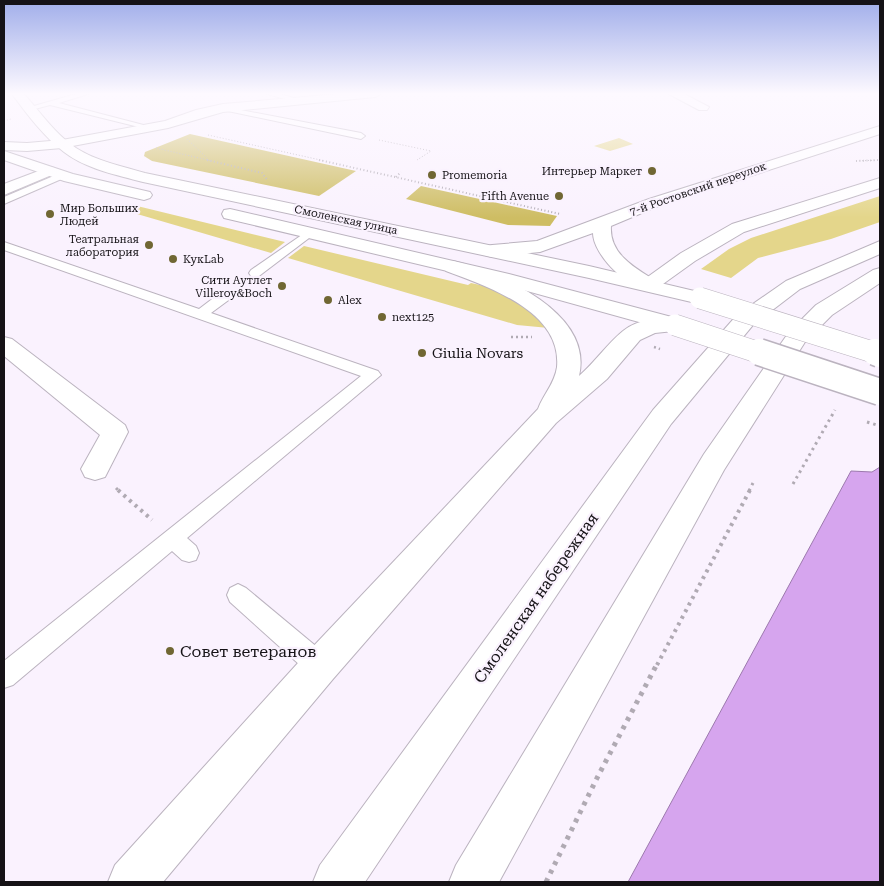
<svg xmlns="http://www.w3.org/2000/svg" width="884" height="886" font-family="'Roboto Serif',serif">
  <style>
    .green { fill: #e4d68b }
    .forest { fill: #cebd63 }
    .water { fill: #d6a5ee; stroke: #9c79ad }
    .lines { fill: none; stroke-linecap: round; stroke-linejoin: round }
    .lane-casing { stroke: #bbb3bf; stroke-width: 2 }
    .street-casing { stroke: #bbb3bf; stroke-width: 2 }
    .secondary-casing { stroke: #bbb3bf; stroke-width: 2 }
    .primary-casing { stroke: #bbb3bf; stroke-width: 2 }
    .path-far5 { stroke: #b0aab3; stroke-width: 1; stroke-dasharray: 1 2; stroke-linecap: butt }
    .path-far4 { stroke: #b0aab3; stroke-width: 2; stroke-dasharray: 1 2.5; stroke-linecap: butt }
    .path-far3 { stroke: #b0aab3; stroke-width: 2.5; stroke-dasharray: 2 3; stroke-linecap: butt }
    .path-far2 { stroke: #b0aab3; stroke-width: 3; stroke-dasharray: 2.5 4; stroke-linecap: butt }
    .path-far1 { stroke: #b0aab3; stroke-width: 4; stroke-dasharray: 3 4.5; stroke-linecap: butt }
    .path { stroke: #b0aab3; stroke-width: 5; stroke-dasharray: 4 5.5; stroke-linecap: butt }
    .lane { fill: #fff; fill-rule: evenodd }
    .street { fill: #fff; fill-rule: evenodd }
    .secondary { fill: #fff; fill-rule: evenodd }
    .primary { fill: #fff; fill-rule: evenodd }
    .primary-bridge-far1-casing { stroke: #bbb3bf; stroke-width: 22; stroke-linecap: butt }
    .primary-bridge-casing { stroke: #bbb3bf; stroke-width: 29; stroke-linecap: butt }
    .path-bridge-far1 { stroke: #b0aab3; stroke-width: 2.5; stroke-dasharray: 2 3; stroke-linecap: butt }
    .path-bridge { stroke: #b0aab3; stroke-width: 3; stroke-dasharray: 2.5 4; stroke-linecap: butt }
    .primary-bridge-far1 { stroke: #fff; stroke-width: 21 }
    .primary-bridge { stroke: #fff; stroke-width: 26 }
    .poi-dot { fill: #706733; stroke: #faf2fe; stroke-width: 2 }
    .labels { text-anchor: middle; dominant-baseline: central; stroke-width: 4.5; stroke-linejoin: round; paint-order: stroke }
    .far-poi-label { font-size: 11px; fill: #151216; stroke: #faf2fe; text-anchor: start }
    .far-street-label { font-size: 11px; fill: #151216; stroke: #faf2fe }
    .poi-label { font-size: 14px; fill: #151216; stroke: #faf2fe; text-anchor: start }
    .near-street-label { font-size: 16px; fill: #151216; stroke: #faf2fe }
    .near-poi-label { font-size: 16px; fill: #151216; stroke: #faf2fe; text-anchor: start }
  </style>
  <rect width="100%" height="100%" fill="#faf2fe"/>
  <g class="green">
    <polygon points="619,138 633,144 610,151 594,146"/>
    <polygon points="880,196 880,222 831,239 758,258 731,278 701,269 729,249 751,238"/>
    <polygon points="129,204 285,242 271,253 120,209"/>
    <polygon points="304,246 468,285 471,283 489,287 518,301 549,328 517,325 288,258"/>
  </g>
  <g class="forest">
    <polygon points="190,134 356,171 319,196 152,161 144,156 145,152"/>
    <polygon points="421,186 557,216 550,226 508,225 406,199"/>
  </g>
  <polygon class="water" points="880,467 880,882 628,882 851,471 872,472"/>
  <g class="lines">
    <defs>
      <g id="lane">
        <polygon points="76,94 88,94 59,103 155,128 151,130 50,105 31,110 27,108"/>
        <polygon points="267,94 280,94 304,101 300,103"/>
        <polygon points="220,106 361,133 365,136 361,139 223,110 219,108"/>
        <polygon points="63,172 68,175 66,177 4,204 4,197"/>
        <polygon points="309,230 313,231 315,233 313,235 259,276 251,276 249,273 251,270"/>
        <polygon points="4,242 199,309 220,293 230,293 232,296 230,299 211,313 378,371 381,375 187,538 196,546 199,553 196,560 189,562 182,560 172,551 13,685 4,688 4,661 361,376 4,250"/>
        <polygon points="238,584 246,588 329,657 332,666 329,675 320,678 311,675 230,602 227,595 230,588"/>
      </g>
      <g id="street">
        <polygon points="669,94 684,94 709,107 707,110 699,110"/>
        <path d="M880,126V134L661,205L611,226C609,254 635,268 656,281L659,285L656,289C633,295 593,256 593,233L540,252L492,257L485,255L483,251L485,247L492,245L537,241L649,199Z"/>
        <polygon points="49,167 54,168 56,171 54,174 4,195 4,184"/>
        <polygon points="4,337 12,339 125,425 128,432 105,477 95,480 85,477 81,469 100,435 4,356"/>
      </g>
      <g id="secondary">
        <polygon points="338,94 381,94 375,97 223,112 168,128 62,148 27,151 4,150 4,142 27,143 62,140 165,121 196,110 223,104"/>
        <polygon points="880,178 880,188 744,232 695,261 656,289 649,291 642,289 639,285 642,281 681,253 732,224"/>
        <polygon points="880,241 880,254 800,289 753,325 671,424 365,882 313,882 320,865 653,410 737,315 786,281"/>
        <path d="M453,261C501,273 594,313 579,376C595,362 607,344 623,331C637,319 666,316 683,320L686,325L683,330L655,333L640,340L607,379L556,423L333,679L163,882H108L115,865L307,653L538,409C543,395 555,383 557,367C562,311 488,287 446,271L443,267L446,263Z"/>
        <polygon points="880,268 880,283 832,315 805,342 724,470 499,882 449,882 456,865 704,454 789,332 816,305 873,270"/>
      </g>
      <g id="primary">
        <path d="M12,94H24C40,112 55,134 76,148C96,161 122,166 145,173L589,266L707,294L710,298L707,302L700,304L589,278L143,182C117,175 86,169 64,152C44,137 27,114 12,94Z"/>
        <polygon points="4,151 73,174 150,192 152,195 150,198 144,200 64,181 4,160"/>
        <polygon points="230,209 509,274 683,320 686,325 683,330 675,332 502,284 224,218 222,214 224,210"/>
      </g>
    </defs>
    <use href="#lane" class="lane-casing"/>
    <use href="#street" class="street-casing"/>
    <use href="#secondary" class="secondary-casing"/>
    <use href="#primary" class="primary-casing"/>
    <g class="path-far5">
      <polyline points="4,121 11,119"/>
      <polyline points="208,135 325,161"/>
      <polyline points="187,139 208,159"/>
      <polyline points="379,140 431,151 417,160"/>
      <polyline points="156,148 212,161"/>
      <polyline points="856,161 880,160"/>
    </g>
    <g class="path-far4">
      <polyline points="207,160 262,173 268,181"/>
      <polyline points="319,160 560,214"/>
      <polyline points="856,161 880,160"/>
      <polyline points="396,177 401,172"/>
    </g>
    <polyline class="path-far3" points="511,337 532,337"/>
    <g class="path-far2">
      <polyline points="793,484 835,410"/>
      <polyline points="116,488 119,491"/>
      <polyline points="749,491 753,483"/>
    </g>
    <g class="path-far1">
      <polyline points="118,490 152,520"/>
      <polyline points="657,665 750,490"/>
    </g>
    <polyline class="path" points="546,882 597,778 657,664"/>
    <use href="#lane" class="lane"/>
    <use href="#street" class="street"/>
    <use href="#secondary" class="secondary"/>
    <use href="#primary" class="primary"/>
    <defs>
      <g id="primary-bridge-far1">
        <polyline points="700,298 879,354"/>
        <polyline points="675,325 763,354"/>
      </g>
      <g id="primary-bridge">
        <polyline points="759,352 880,392"/>
        <polyline points="875,352 880,354"/>
      </g>
    </defs>
    <use href="#primary-bridge-far1" class="primary-bridge-far1-casing"/>
    <use href="#primary-bridge" class="primary-bridge-casing"/>
    <polyline class="path-bridge-far1" points="654,347 660,349"/>
    <polyline class="path-bridge" points="867,422 880,426"/>
    <use href="#primary-bridge-far1" class="primary-bridge-far1"/>
    <use href="#primary-bridge" class="primary-bridge"/>
  </g>
  <linearGradient id="sky" x2="0" y2="1"><stop stop-color="#a1aeea"/><stop offset="0.43" stop-color="#fdf9ff"/><stop offset="1" stop-color="#fdf9ff" stop-opacity="0"/></linearGradient>
  <rect width="884" height="218" fill="url(#sky)"/>
  <g class="poi-dot">
    <circle cx="652" cy="171" r="5"/>
    <circle cx="432" cy="175" r="5"/>
    <circle cx="559" cy="196" r="5"/>
    <circle cx="50" cy="214" r="5"/>
    <circle cx="149" cy="245" r="5"/>
    <circle cx="173" cy="259" r="5"/>
    <circle cx="282" cy="286" r="5"/>
    <circle cx="328" cy="300" r="5"/>
    <circle cx="382" cy="317" r="5"/>
    <circle cx="422" cy="353" r="5"/>
    <circle cx="170" cy="651" r="5"/>
  </g>
  <g class="labels">
    <g class="far-poi-label">
      <text x="642" y="171" text-anchor="end">Интерьер Маркет</text>
      <text x="442" y="175">Promemoria</text>
      <text x="549" y="196" text-anchor="end">Fifth Avenue</text>
      <text x="60" y="208">Мир Больших<tspan x="60" dy="13">Людей</tspan></text>
      <text x="139" y="239" text-anchor="end">Театральная<tspan x="139" dy="13">лаборатория</tspan></text>
      <text x="183" y="259">КукLab</text>
      <text x="272" y="280" text-anchor="end">Сити Аутлет<tspan x="272" dy="13">Villeroy&amp;Boch</tspan></text>
      <text x="338" y="300">Alex</text>
      <text x="392" y="317">next125</text>
    </g>
    <g class="far-street-label">
      <text transform="translate(698 189) rotate(-19)">7-й Ростовский переулок</text>
      <text transform="translate(346 220) rotate(12)">Смоленская улица</text>
    </g>
    <g class="poi-label">
      <text x="432" y="353">Giulia Novars</text>
    </g>
    <g class="near-street-label">
      <text transform="translate(536 598) rotate(-55)">Смоленская набережная</text>
    </g>
    <g class="near-poi-label">
      <text x="180" y="651">Совет ветеранов</text>
    </g>
  </g>
  <rect width="884" height="886" fill="none" stroke="#151216" stroke-width="10"/>
</svg>
